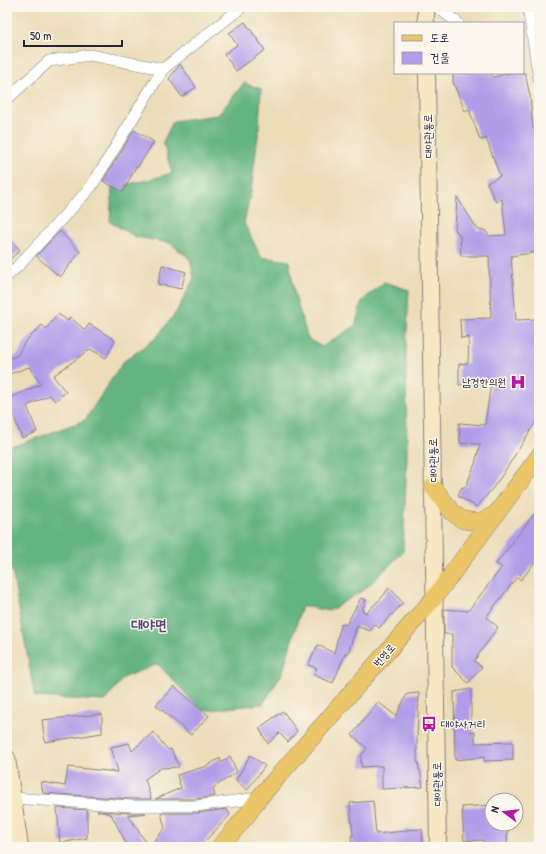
<svg xmlns="http://www.w3.org/2000/svg" width="546" height="854" font-family="'Patrick Hand','Poor Story',sans-serif">
  <style>
    .forest { fill: #64b480; stroke: #436b5e }
    .building { fill: #b09de9 }
    .lines { fill: none; stroke-linecap: round; stroke-linejoin: round }
    .street-casing { stroke: #87807a; stroke-width: 12 }
    .secondary-casing { stroke: #87807a; stroke-width: 18 }
    .primary-casing { stroke: #87807a; stroke-width: 18 }
    .street { stroke: #fff; stroke-width: 11 }
    .secondary { stroke: #f7e8c3; stroke-width: 16 }
    .primary { stroke: #ebc669; stroke-width: 17 }
    .labels { text-anchor: middle; dominant-baseline: central; stroke-width: 3; stroke-linejoin: round; paint-order: stroke }
    .street-label { font-size: 11px; fill: #22223b; stroke: #fbf7ec }
    .poi-label { font-size: 11px; fill: #22223b; stroke: #fbf7ec; text-anchor: end }
    .district-label { font-size: 15px; font-weight: bold; fill: #544d78; stroke: #fbf7ec }
  </style>
  <rect width="100%" height="100%" fill="#fbf7ec"/>
  <filter id="ink" filterUnits="userSpaceOnUse"><feTurbulence type="fractalNoise" baseFrequency=".025" numOctaves="2"/><feDisplacementMap in="SourceGraphic" scale="8" xChannelSelector="R" yChannelSelector="G"/><feConvolveMatrix kernelMatrix="1 2 1 2 8 2 1 2 1" color-interpolation-filters="sRGB"/></filter>
  <filter id="wash" filterUnits="userSpaceOnUse"><feTurbulence type="fractalNoise" baseFrequency=".012" numOctaves="4" result="noise"/><feDisplacementMap in="SourceGraphic" scale="16" xChannelSelector="R" yChannelSelector="G"/><feGaussianBlur stdDeviation="0.9" result="paint"/><feColorMatrix in="noise" values="0 0 0 0 0 0 0 0 0 0 0 0 0 0 0 0 0 1.4 0 .05"/><feComposite in="paint" operator="in"/></filter>
  <g filter="url(#wash)">
    <rect width="100%" height="100%" fill="#ecddb9"/>
    <polygon class="forest" points="244,83 261,89 259,127 251,191 244,223 261,257 289,261 295,296 308,339 322,347 355,326 362,301 384,282 409,290 406,353 407,457 403,552 365,589 329,611 302,606 282,674 263,704 202,711 158,664 124,677 105,701 35,697 7,544 7,449 85,420 123,362 156,338 177,311 194,278 190,259 170,243 136,237 110,222 112,187 144,181 172,173 163,142 173,121 218,115"/>
    <g id="blocks">
      <g class="building">
        <polygon points="245,22 265,50 236,71 224,54 237,45 229,33"/>
        <polygon points="180,64 196,87 182,97 169,79"/>
        <polygon points="453,73 490,73 493,77 510,73 525,73 530,96 533,129 536,129 539,150 539,252 511,256 516,320 539,319 539,417 503,474 492,489 477,507 458,496 461,488 466,486 475,464 480,444 460,443 459,423 485,425 491,383 459,385 459,364 468,363 469,337 461,338 460,319 491,318 489,256 461,256 460,236 455,229 457,197 478,230 485,230 489,236 506,235 502,199 496,202 487,183 500,176 486,138 480,140 469,109 465,111 453,82"/>
        <polygon points="134,130 154,142 137,168 136,167 123,192 103,181"/>
        <polygon points="60,231 80,252 60,277 36,256"/>
        <polygon points="7,236 20,250 7,262"/>
        <polygon points="162,265 186,272 181,289 158,284"/>
        <polygon points="58,314 68,321 70,317 85,330 89,324 115,340 106,358 90,349 53,376 66,392 55,401 50,395 27,406 37,432 22,438 12,412 7,414 7,399 41,384 29,367 7,375 7,360 18,355 24,343 42,325 46,329"/>
        <polygon points="539,508 539,557 521,580 517,577 486,617 498,627 474,661 482,667 468,683 452,667 452,634 444,634 444,609 468,611 502,567 496,564"/>
        <polygon points="389,587 403,603 379,628 375,624 370,631 357,626 348,653 346,652 333,683 314,675 317,668 308,665 318,645 334,653 341,624 346,625 361,598 366,600 362,611 366,613 384,595"/>
        <polygon points="174,686 209,716 191,735 156,705"/>
        <polygon points="471,689 471,732 475,732 475,743 513,742 513,760 484,761 484,757 455,760 454,692"/>
        <polygon points="419,693 417,738 417,762 418,762 419,770 420,770 423,787 382,789 382,766 361,767 361,756 367,748 352,735 378,702 396,716 407,694"/>
        <polygon points="283,711 297,731 288,742 279,733 268,744 259,728"/>
        <polygon points="102,714 102,733 45,742 42,720"/>
        <polygon points="153,732 168,750 171,749 179,767 161,768 145,779 151,799 131,799 43,793 41,782 65,786 68,767 118,772 111,747 129,743 132,751"/>
        <polygon points="250,755 265,766 247,790 236,780"/>
        <polygon points="230,756 237,772 213,788 215,796 196,799 155,799 181,788 177,775 207,766 220,758 221,763"/>
        <polygon points="373,801 376,834 405,831 405,830 422,829 423,847 406,847 406,845 379,847 352,847 351,836 353,836 350,803"/>
        <polygon points="492,805 492,824 508,824 507,847 484,847 483,840 464,841 462,807"/>
        <polygon points="57,808 87,810 87,838 60,843"/>
        <polygon points="227,809 230,815 199,847 149,847 165,828 161,813 196,813"/>
        <polygon points="97,811 131,813 146,813 128,815 149,847 128,847 111,814"/>
      </g>
    </g>
  </g>
  <g filter="url(#ink)">
    <use href="#blocks" fill-opacity="0" stroke="#87807a" stroke-width="1"/>
    <g class="lines">
      <defs>
        <g id="street">
          <polyline points="437,7 458,23"/>
          <polyline points="528,7 539,79"/>
          <polyline points="7,99 49,61 90,55 163,69"/>
          <polyline points="7,276 17,267 91,187 163,69 242,7"/>
          <polyline points="7,798 13,798 131,806 196,806 259,798"/>
        </g>
        <g id="secondary">
          <polyline points="426,7 426,23"/>
          <polyline points="427,73 438,847"/>
          <polyline points="7,758 20,847"/>
        </g>
        <g id="primary">
          <polyline points="433,487 453,513 463,520 480,522 496,514"/>
          <polyline points="220,847 247,815 259,798 434,598 539,456"/>
        </g>
      </defs>
      <use href="#street" class="street-casing"/>
      <use href="#secondary" class="secondary-casing"/>
      <use href="#primary" class="primary-casing"/>
      <use href="#street" class="street"/>
      <use href="#secondary" class="secondary"/>
      <use href="#primary" class="primary"/>
    </g>
  </g>
  <defs>
    <symbol id="hospital-bare" viewBox="-9 -9 18 18"><path d="M-5-5h3v3.5h4V-5h3V5h-3V1.5h-4V5h-3Z" fill="#b5179e" stroke="#fbf7ec" stroke-width="2.5" paint-order="stroke"/></symbol>
    <symbol id="bus-bare" viewBox="-9 -9 18 18"><path d="M-5-6H5V4H4V6H2V4H-2V6H-4V4H-5ZM-3.5-4V0h7V-4ZM-3.5 1.2v1.5H-2V1.2ZM2 1.2v1.5H3.5V1.2Z" fill="#b5179e" stroke="#fbf7ec" stroke-width="2.5" paint-order="stroke"/></symbol>
  </defs>
  <g fill-rule="evenodd">
    <use href="#hospital-bare" x="507" y="371" width="22" height="22"/>
    <use href="#bus-bare" x="418" y="713" width="22" height="22"/>
  </g>
  <g class="labels">
    <g class="street-label">
      <text transform="translate(428 136) rotate(-91)">대야관통로</text>
      <text transform="translate(433 460) rotate(-91)">대야관통로</text>
      <text transform="translate(384 655) rotate(-49)">번영로</text>
      <text transform="translate(437 784) rotate(-91)">대야관통로</text>
    </g>
    <g class="poi-label">
      <text x="506" y="382">남경한의원</text>
      <text x="441" y="724" text-anchor="start">대야사거리</text>
    </g>
    <g class="district-label">
      <text x="149" y="624">대야면</text>
    </g>
  </g>
  <rect width="546" height="854" fill="none" stroke="#fbf7ec" stroke-width="24"/>
  <rect x="394" y="22" width="130" height="52" fill="#fbf7ec" stroke="#a4a2a5"/>
  <rect x="402" y="35" width="20" height="6" fill="#ebc669" stroke="#a4a2a5"/>
  <text x="430" y="42" font-size="12" fill="#22223b">도로</text>
  <rect x="402" y="52" width="20" height="12" fill="#b09de9" stroke="#a4a2a5"/>
  <text x="430" y="62" font-size="12" fill="#22223b">건물</text>
  <g transform="translate(504 812) rotate(285)"><circle r="19" fill="#fbf7ec" stroke="#a4a2a5"/>
  <path d="M0-3L7 15L0 10L-7 15Z" fill="#b5179e"/>
  <text y="-6" font-size="11" font-weight="bold" text-anchor="middle" fill="#22223b">N</text>
  </g>
  <path d="M24 40v6h98v-6" fill="none" stroke="#22223b" stroke-width="2"/>
  <text x="30" y="40" font-size="12" fill="#22223b" stroke="#fbf7ec" stroke-width="3" paint-order="stroke">50 m</text>
</svg>
